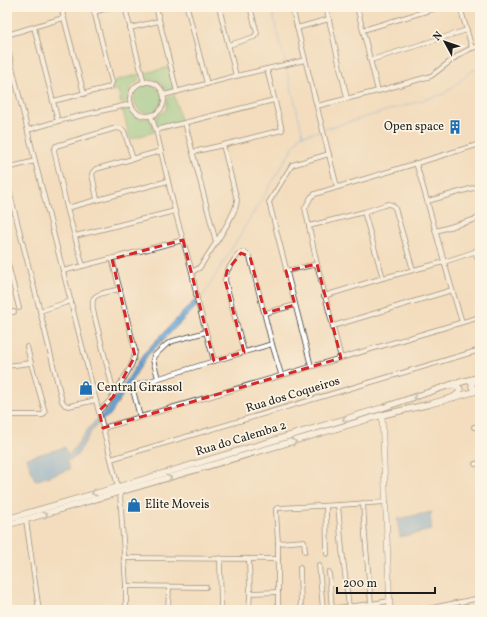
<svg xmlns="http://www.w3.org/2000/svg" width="487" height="617" font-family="Vollkorn,serif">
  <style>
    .green { fill: #83cd89; stroke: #507452 }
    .water { fill: #67a6d9; stroke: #42617a }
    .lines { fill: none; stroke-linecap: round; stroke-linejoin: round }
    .stream { stroke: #67a6d9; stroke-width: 1 }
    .minor-casing { stroke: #3c3934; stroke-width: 5.5 }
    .tertiary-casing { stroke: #3c3934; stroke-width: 6 }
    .secondary-casing { stroke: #3c3934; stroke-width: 7 }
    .minor { stroke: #fff; stroke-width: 4 }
    .tertiary { stroke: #fff; stroke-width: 5 }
    .secondary { stroke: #fff; stroke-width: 5.5 }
    .oneway { stroke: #999 }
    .marked { fill: none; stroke: #d62828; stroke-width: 3; stroke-dasharray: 8 5; stroke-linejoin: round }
    .labels { text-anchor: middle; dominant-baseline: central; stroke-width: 3.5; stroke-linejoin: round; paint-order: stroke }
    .poi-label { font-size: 12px; fill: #1c1c1c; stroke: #fcf5e5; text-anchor: start }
    .street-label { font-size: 12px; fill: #1c1c1c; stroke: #fcf5e5 }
  </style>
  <rect width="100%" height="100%" fill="#fcf5e5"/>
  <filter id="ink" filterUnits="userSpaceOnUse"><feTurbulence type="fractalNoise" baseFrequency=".025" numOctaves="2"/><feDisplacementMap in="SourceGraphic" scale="8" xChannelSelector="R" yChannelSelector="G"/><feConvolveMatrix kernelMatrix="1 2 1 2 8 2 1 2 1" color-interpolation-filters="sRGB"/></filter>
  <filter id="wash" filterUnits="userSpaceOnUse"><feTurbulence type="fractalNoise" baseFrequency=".012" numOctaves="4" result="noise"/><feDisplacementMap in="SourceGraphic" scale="16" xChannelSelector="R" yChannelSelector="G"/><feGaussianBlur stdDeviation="0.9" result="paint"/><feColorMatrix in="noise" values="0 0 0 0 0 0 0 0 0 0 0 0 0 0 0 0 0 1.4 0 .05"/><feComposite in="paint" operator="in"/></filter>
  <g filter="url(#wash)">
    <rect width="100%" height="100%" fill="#f3ddbe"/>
    <g class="green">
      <path d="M170,67L175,89C162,95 166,85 158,81C155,79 151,80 148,80L145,76V73Z"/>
      <path d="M140,74C141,85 133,81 130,89C126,97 133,100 121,104L118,90L110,91L113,86L114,81Z"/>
      <circle cx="148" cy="99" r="14"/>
      <path d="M174,94L181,122L161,128L158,127L156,122L157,116C166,110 167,112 167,99L171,95Z"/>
      <path d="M122,107C134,106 130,115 138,118C141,119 145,118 149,118L152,122L154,132L130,139Z"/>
    </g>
    <g class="water">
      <path d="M195,300L197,306L147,356L110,415L99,422L91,432L76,457L67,461L70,469L35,481L27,458L65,447L68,456C81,441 90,422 107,411L145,352Z"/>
      <polygon points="432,512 430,516 432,530 400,537 397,519"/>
    </g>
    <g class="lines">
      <g class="stream">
        <polyline points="271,7 285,62"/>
        <polyline points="286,67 303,135"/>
        <polyline points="325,129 444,94 472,71 480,68"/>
        <polyline points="199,302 200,301 300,136 320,131"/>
      </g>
    </g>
  </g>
  <g filter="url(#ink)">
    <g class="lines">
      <defs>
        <g id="minor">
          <polyline points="61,7 84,94"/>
          <polyline points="125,7 144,83"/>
          <polyline points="156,7 177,92"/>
          <polyline points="187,7 207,84"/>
          <polyline points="219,7 236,76"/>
          <polyline points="292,7 337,187"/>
          <polyline points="326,7 347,98"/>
          <polyline points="357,7 378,91"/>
          <polyline points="460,7 472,48"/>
          <polyline points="94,12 111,7"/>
          <polyline points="34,27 58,121"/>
          <polyline points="130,28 159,21"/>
          <polyline points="297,28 329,19"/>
          <polyline points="363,30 440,7"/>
          <polyline points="7,35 63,18"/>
          <polyline points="229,45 254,37 257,33 250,7"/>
          <polyline points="7,46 35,161 118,487"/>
          <polyline points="371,60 467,30"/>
          <circle cx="147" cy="99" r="17"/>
          <polyline points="164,95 236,76 305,60"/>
          <polyline points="53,101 110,87 111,85 112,82 93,7"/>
          <polyline points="317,106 378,91 431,76 460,54 472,48 480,46"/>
          <polyline points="151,116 156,130 175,211 192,272 197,299 214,361"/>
          <polyline points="185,123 216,242"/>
          <polyline points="28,130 58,121 131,104"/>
          <polyline points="156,130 274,100"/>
          <polyline points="193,152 223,145 282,130 267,69"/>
          <path d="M416,163C432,216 445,269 462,322"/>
          <polyline points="7,168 35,161"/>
          <polyline points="7,182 40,311 62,401 65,405 69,406 96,400"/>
          <polyline points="97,199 92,174 93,172 96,169 161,151"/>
          <polyline points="428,201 480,186"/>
          <polyline points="67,208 168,181"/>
          <polyline points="364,212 383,278"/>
          <polyline points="309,226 364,212 388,204 392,205 395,208 413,270"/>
          <polyline points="436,231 480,218"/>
          <polyline points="75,236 175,211"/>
          <polyline points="475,251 480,266"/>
          <path d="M112,259L135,350C135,364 122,381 114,393"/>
          <polyline points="7,260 19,308"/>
          <polyline points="83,266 67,208 54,150 56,146 116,128 121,129 124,131 133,159"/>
          <polyline points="63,271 183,240"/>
          <polyline points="286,271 317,264"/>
          <path d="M192,272L199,268L202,264C210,251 237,214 237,200L223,145"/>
          <polyline points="324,296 383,278 444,262 480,250"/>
          <polyline points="40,311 71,301"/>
          <polyline points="7,312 14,312"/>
          <polyline points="265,313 295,305"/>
          <polyline points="333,326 452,290"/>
          <polyline points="244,352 225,280 227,271 238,254 244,252 250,257 272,344 281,374"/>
          <polyline points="341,358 317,264 305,208 311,197 315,194 480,144"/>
          <polyline points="7,366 31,363"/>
          <polyline points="311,366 269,202 292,165 329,154"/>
          <polyline points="158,378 153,360 154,356 167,344 173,341 206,332"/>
          <path d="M99,411C105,405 112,401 114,393L94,314C93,310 92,305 93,300C94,293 113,291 120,289"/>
          <polyline points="7,415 43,415 45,412 31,363 27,347"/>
          <polyline points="140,417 133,390 134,386 214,361 272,344"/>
          <polyline points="474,427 480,426"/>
          <polyline points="103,428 480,317"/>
          <polyline points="111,459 480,350"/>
          <polyline points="475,464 480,463"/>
          <polyline points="120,493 126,586 126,610"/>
          <polyline points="363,503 365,535 371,604"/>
          <polyline points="338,505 342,550 349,607"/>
          <polyline points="326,506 327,554"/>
          <polyline points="26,520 39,610"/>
          <polyline points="278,543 276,511 276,509 278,508 338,505 386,502"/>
          <polyline points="124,558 278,559"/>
          <polyline points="220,558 221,610"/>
          <polyline points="249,559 250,593 249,610"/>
          <polyline points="319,565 323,609"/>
          <polyline points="300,568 301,610"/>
          <polyline points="329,572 332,610"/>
          <polyline points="126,586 206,587"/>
          <polyline points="250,593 278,592"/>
          <polyline points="464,607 465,610"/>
          <polyline points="168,610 169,587"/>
          <polyline points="278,610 278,543 304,541 305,551"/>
          <polyline points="317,610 371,604 389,601"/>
          <polyline points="422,610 480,598"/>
        </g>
        <polyline id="tertiary" points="382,415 390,610"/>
        <g id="secondary">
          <polyline points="477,379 472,383 472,387 474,389 480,389"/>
          <polyline points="452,385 458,387 460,389 459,393 454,397"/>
          <polyline points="7,519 118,487 382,408 450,385 480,377"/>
          <polyline points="7,525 382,415 430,404 480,390"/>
        </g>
      </defs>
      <use href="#minor" class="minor-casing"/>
      <use href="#tertiary" class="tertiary-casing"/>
      <use href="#secondary" class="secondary-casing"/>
      <use href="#minor" class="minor"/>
      <use href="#tertiary" class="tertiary"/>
      <use href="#secondary" class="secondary"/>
    </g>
    <defs><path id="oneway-chevron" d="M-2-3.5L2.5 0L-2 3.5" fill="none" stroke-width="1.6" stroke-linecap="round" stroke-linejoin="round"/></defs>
    <g class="oneway">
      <use href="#oneway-chevron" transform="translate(416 397) rotate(162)"/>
      <use href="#oneway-chevron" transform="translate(345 419) rotate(163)"/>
      <use href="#oneway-chevron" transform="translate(294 442) rotate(-17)"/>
      <use href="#oneway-chevron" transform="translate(169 478) rotate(-16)"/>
      <use href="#oneway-chevron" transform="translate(94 493) rotate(164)"/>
      <use href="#oneway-chevron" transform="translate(45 515) rotate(-17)"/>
    </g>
  </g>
  <path d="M0 0H487V617H0ZM183,240L214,361L244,352L225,280L227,271L241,253L250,257L265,313L295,305L286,271L317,264L341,358L103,428L99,411L113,397L135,356L112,259Z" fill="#f3ddbe" fill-opacity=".55" fill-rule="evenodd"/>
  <path class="marked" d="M183,240L214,361L244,352L225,280L227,271L241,253L250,257L265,313L295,305L286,271L317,264L341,358L103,428L99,411L113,397L135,356L112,259Z"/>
  <defs>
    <symbol id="building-bare" viewBox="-9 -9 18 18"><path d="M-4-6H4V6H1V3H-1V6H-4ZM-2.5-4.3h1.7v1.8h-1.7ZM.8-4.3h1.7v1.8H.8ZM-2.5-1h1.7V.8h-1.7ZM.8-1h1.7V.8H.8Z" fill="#1f6fb2" stroke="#fcf5e5" stroke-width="2.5" paint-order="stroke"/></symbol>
    <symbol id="shop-bare" viewBox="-9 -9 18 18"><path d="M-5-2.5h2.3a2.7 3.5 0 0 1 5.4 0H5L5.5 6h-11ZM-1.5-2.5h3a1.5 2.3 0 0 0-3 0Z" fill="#1f6fb2" stroke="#fcf5e5" stroke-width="2.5" paint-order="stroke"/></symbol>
  </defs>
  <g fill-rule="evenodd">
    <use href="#building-bare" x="445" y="117" width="20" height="20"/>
    <use href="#shop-bare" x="76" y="378" width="20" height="20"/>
    <use href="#shop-bare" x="124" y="495" width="20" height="20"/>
  </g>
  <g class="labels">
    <g class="poi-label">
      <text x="444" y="127" text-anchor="end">Open space</text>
      <text x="97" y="388">Central Girassol</text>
      <text x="145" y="505">Elite Moveis</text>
    </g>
    <g class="street-label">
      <text transform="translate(293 395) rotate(-17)">Rua dos Coqueiros</text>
      <text transform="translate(241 439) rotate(-17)">Rua do Calemba 2</text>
    </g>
  </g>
  <rect width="487" height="617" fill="none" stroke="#fcf5e5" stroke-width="24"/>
  <g transform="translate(445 42) rotate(310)" stroke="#fcf5e5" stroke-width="3" paint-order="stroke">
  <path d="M0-3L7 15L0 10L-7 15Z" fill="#1c1c1c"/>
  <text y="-6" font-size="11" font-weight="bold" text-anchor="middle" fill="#1c1c1c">N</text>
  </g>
  <path d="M337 587v6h98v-6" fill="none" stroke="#1c1c1c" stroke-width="2"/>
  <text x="343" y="587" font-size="12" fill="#1c1c1c" stroke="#fcf5e5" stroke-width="3" paint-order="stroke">200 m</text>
</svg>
